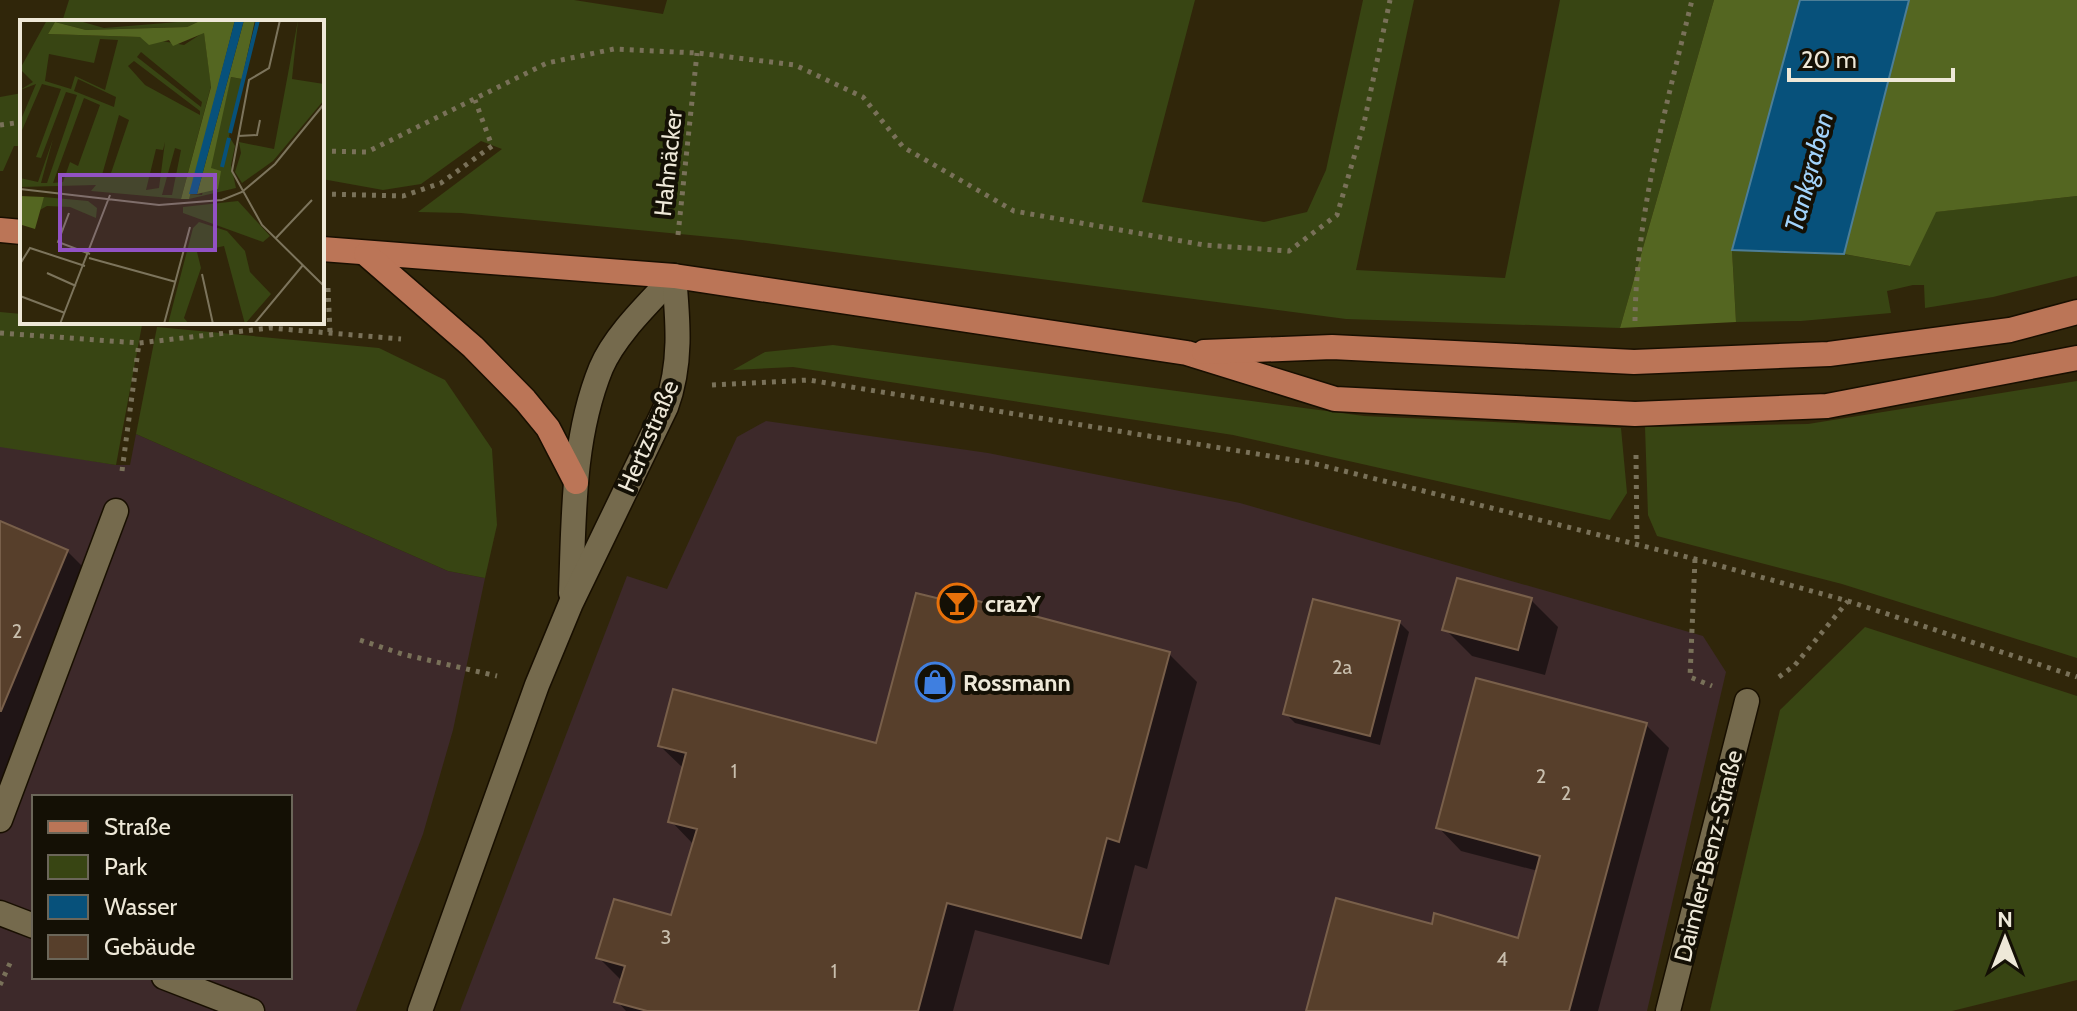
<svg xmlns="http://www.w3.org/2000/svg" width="2077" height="1011" font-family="Cabin,sans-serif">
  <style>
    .commercial { fill: #3d292a; fill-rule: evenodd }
    .green { fill: #384513 }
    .forest { fill: #546621 }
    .water { fill: #07517b; stroke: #4c7e97; stroke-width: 2 }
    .shadow { fill: #0007 }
    .building { fill: #573f2b; stroke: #785f4a; stroke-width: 2 }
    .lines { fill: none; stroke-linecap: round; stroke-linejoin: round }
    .minor-casing { stroke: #180f00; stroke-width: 27 }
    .major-casing { stroke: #180f00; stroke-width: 27 }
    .path { stroke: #797159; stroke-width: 5; stroke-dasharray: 4 6; stroke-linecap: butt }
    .minor { stroke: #756a4d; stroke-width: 24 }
    .major { stroke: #bb7557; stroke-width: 24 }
    .labels { text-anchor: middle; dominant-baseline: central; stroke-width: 8; stroke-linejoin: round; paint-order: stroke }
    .number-label { font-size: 20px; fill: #c8bead }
    .street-label { font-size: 24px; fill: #eee8d8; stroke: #141005 }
    .poi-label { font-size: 24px; font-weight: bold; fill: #eee8d8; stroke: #141005; text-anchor: start }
    .water-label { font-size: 26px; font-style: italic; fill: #a2d3fb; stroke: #141005 }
    .inset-river { fill: none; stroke: #07517b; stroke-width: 4 }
    .inset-road { fill: none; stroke: #7c745c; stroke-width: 2 }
    .view { fill: #9252c4; fill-opacity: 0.15; stroke: #9252c4; stroke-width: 4 }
    .inset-edge { fill: none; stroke: #eee8d8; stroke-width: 4 }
  </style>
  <rect width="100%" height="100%" fill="#30260a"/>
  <g class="commercial">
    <polygon points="766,421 988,453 1240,503 1703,636 1726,672 1647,1011 460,1011 627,576 667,589 737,437"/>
    <path d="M136,434L448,571L485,578L453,730L423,834L356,1011H0V445L116,465H130ZM34,797H290V977H34Z"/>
  </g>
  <g class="green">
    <polygon points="69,0 574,0 663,14 667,0 1195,0 1142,202 1264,222 1307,212 1326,170 1363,0 1414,0 1356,270 1505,278 1560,0 1714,0 1620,328 1346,319 742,240 461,213 418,212 502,149 481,141 421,184 383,190 322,179 322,22 62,22"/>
    <polygon points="22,93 22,146 14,146 3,171 0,171 0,97"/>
    <polygon points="2077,196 2077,276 1993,297 1925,308 1924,285 1913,285 1887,291 1891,313 1801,321 1736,322 1732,250 1844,254 1909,266 1935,212"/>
    <polygon points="0,312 22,314 22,322 112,322 142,325 116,465 0,447"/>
    <polygon points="157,327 379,348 445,380 492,449 497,525 485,578 448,571 136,434"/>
    <polygon points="833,345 1364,416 1621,428 1627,493 1610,520 1233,435 793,367 733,370 765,352"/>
    <polygon points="2077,381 2077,658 1842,584 1657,536 1648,515 1645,427 1808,424"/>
    <polygon points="1865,627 2077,696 2077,980 1952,1011 1710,1011 1780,710"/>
  </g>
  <g class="forest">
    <polygon points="1714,0 1800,0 1732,250 1736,322 1620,328"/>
    <polygon points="1909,0 2077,0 2077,196 1936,212 1910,266 1844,254"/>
  </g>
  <polygon class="water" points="1800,0 1909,0 1844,254 1732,250"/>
  <g class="shadow">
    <polygon points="0,523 67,551 94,578 0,803"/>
    <polygon points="1531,600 1558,627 1545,675 1472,656 1445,629"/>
    <polygon points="1399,622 1409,632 1380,745 1295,723 1286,714"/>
    <polygon points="1169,654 1197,682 1147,869 1135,865 1109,965 975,930 953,1011 626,1011 617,1001 622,981 599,958 673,918 694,845 671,821 684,769 660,746 877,745"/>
    <polygon points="1646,725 1669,748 1598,1011 1308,1011 1433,926 1520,940 1538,871 1461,851 1438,827"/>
  </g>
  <g class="building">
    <polygon points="0,521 68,550 1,711 0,711"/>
    <polygon points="1457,578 1532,598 1518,650 1442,630"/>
    <polygon points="916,593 957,603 959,596 1170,652 1119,842 1107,838 1081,938 947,903 918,1011 647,1011 614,1002 625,966 596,958 614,899 671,915 697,829 668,822 686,753 658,746 673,689 876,743"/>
    <polygon points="1313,599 1400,621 1370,736 1283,714"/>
    <polygon points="1476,678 1647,723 1569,1011 1306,1011 1336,898 1432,924 1434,913 1518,938 1540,856 1436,828"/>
  </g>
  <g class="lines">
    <defs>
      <g id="minor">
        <path d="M571,593C574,518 572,439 601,368C615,335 649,303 674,276"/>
        <polyline points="0,820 116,511"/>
        <polyline points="0,913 34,926"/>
        <polyline points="164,977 252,1011"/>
        <path d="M420,1011L537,685L571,603L666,407C682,364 678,321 674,276"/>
        <polyline points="1668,1011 1747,701"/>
      </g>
      <g id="major">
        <polyline points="0,230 22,232"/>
        <polyline points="322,249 674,276 1187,353 1335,399 1635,414 1827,406 2077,358"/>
        <polyline points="366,254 473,347 525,400 548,428 576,482"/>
        <polyline points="1204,352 1332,347 1634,362 1829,354 2010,330 2077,312"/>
      </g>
    </defs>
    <use href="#minor" class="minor-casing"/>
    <use href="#major" class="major-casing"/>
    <g class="path">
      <polyline points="0,125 22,122"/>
      <polyline points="322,151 367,152 547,63 614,49 697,53 795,65 863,97 903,147 1014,211 1204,245 1289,251 1337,215 1364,123 1390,0"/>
      <polyline points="21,159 22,159"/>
      <polyline points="322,194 403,196 441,183 492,146 475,100"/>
      <polyline points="678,235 697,53"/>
      <polyline points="328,288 330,332"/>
      <path d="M1635,321C1636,215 1667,103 1692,0"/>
      <polyline points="0,333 139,343 270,328 401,339"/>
      <polyline points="712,385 809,380 1312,463 1695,559 1848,601 2077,677"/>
      <polyline points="1636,455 1637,545"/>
      <polyline points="122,471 139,343"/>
      <polyline points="1695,559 1690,677 1712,686"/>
      <polyline points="360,640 402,654 497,676"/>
      <polyline points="1779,677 1795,665 1848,601"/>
      <polyline points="0,985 11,961"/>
    </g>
    <use href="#minor" class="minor"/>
    <use href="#major" class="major"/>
  </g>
  <defs>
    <symbol id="bar-ring" viewBox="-11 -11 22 22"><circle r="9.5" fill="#141005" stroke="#e8710a" stroke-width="1.5"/><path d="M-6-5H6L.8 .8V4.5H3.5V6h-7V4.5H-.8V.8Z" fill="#e8710a"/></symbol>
    <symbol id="shop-ring" viewBox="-11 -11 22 22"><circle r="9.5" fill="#141005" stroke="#3f7fe0" stroke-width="1.5"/><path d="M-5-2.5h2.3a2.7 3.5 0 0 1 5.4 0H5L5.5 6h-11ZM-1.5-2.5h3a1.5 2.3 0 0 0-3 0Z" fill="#3f7fe0"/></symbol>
  </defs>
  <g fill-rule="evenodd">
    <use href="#bar-ring" x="935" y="581" width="44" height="44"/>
    <use href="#shop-ring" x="913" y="660" width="44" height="44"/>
  </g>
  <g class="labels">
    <g class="number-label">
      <text x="17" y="631">2</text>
      <text x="1342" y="667">2a</text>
      <text x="734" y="771">1</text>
      <text x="1541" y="776">2</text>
      <text x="1566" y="793">2</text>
      <text x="666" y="937">3</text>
      <text x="1502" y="959">4</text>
      <text x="834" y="971">1</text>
    </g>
    <g class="street-label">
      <text transform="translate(668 163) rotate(-84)">Hahnäcker</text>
      <text transform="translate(648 436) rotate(-67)">Hertzstraße</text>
      <text transform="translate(1708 856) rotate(-76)">Daimler-Benz-Straße</text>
    </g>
    <g class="poi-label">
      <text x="985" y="603">crazY</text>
      <text x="963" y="682">Rossmann</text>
    </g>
    <g class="water-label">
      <text transform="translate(1809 172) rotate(-75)">Tankgraben</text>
    </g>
  </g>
  <g transform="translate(20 20)">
    <rect width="304" height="304" fill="#30260a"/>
    <path d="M27,0H56L84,8L182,0L167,7L66,10L35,2L28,14L120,17L164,25L184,12L191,66L161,179L71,171L76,165L0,167V158L18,162L33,119L21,163H27L57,75L46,72L21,138L16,137L41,69L22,64L0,115V102L16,64L0,70L13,62L0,49ZM80,19L98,20L85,70L55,56L51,69L25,61L29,34L74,43ZM121,32L182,82L181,87L117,37ZM114,41L180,91V95L125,65L108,46ZM58,59L96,77L94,87L54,71ZM64,78L80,85L58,146L50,142L43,162L33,163ZM99,95L109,100L90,156L82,155ZM145,122L139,168L126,170L136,129L143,130ZM155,128L161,130L152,175H142ZM278,0L272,59L304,64V80L253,141L222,163L215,152L221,133L219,122L254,129ZM211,57L222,59L209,116L215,126L211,145L216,168L169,179V174L182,175ZM24,177L68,181L77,188L76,198L50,187L27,186L18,191ZM218,181L250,216L243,222L163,193V187ZM179,202L207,211L225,231L230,252L251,274L225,304L204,226L177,232L181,248L164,298L169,304H148L173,208Z" fill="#384513" fill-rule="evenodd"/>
    <path d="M182,0H215L169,179H161L191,67L184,13L153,26L149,20L129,25L120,17L28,14L35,2L66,10L167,7ZM224,0H235L222,59L211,57L191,148L201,151L198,169L177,174ZM0,176L24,177L15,209L2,205Z" fill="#546621"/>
    <path d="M215,0H224L177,174H169Z" fill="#07517b"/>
    <path class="inset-river" d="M210,113L238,0M202,147L209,118"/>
    <path class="inset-road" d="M260,0L249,48L229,60L212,151L242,205L304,266M218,116L237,115L240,100M0,169L139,185L202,180L222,172L255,144L304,84M49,193L38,222L70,234M255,219L292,180M69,238L156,262M0,244L10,228L65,246M27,253L56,266M182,254L193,304M0,276L45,293M40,304L90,175M144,304L170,207M234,304L283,245"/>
    <path class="view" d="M40,155H195V230H40Z"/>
    <rect width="304" height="304" class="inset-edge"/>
  </g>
  <rect x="32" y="795" width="260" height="184" fill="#141005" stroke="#6b6659" stroke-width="2"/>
  <rect x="48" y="821" width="40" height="12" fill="#bb7557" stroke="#6b6659" stroke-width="2"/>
  <text x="104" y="835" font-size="24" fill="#eee8d8">Straße</text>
  <rect x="48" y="855" width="40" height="24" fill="#384513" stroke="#6b6659" stroke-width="2"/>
  <text x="104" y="875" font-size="24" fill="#eee8d8">Park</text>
  <rect x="48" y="895" width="40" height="24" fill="#07517b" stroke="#6b6659" stroke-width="2"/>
  <text x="104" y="915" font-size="24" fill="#eee8d8">Wasser</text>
  <rect x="48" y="935" width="40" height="24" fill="#573f2b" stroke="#6b6659" stroke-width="2"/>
  <text x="104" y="955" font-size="24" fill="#eee8d8">Gebäude</text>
  <g transform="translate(2005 939)" stroke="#141005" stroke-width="6" paint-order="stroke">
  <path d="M0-6L14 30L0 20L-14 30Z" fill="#eee8d8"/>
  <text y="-12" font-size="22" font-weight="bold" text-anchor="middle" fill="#eee8d8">N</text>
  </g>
  <path d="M1789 68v12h164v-12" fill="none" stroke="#eee8d8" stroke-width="4"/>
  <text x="1801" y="68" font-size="24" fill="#eee8d8" stroke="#141005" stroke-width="6" paint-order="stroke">20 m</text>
</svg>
